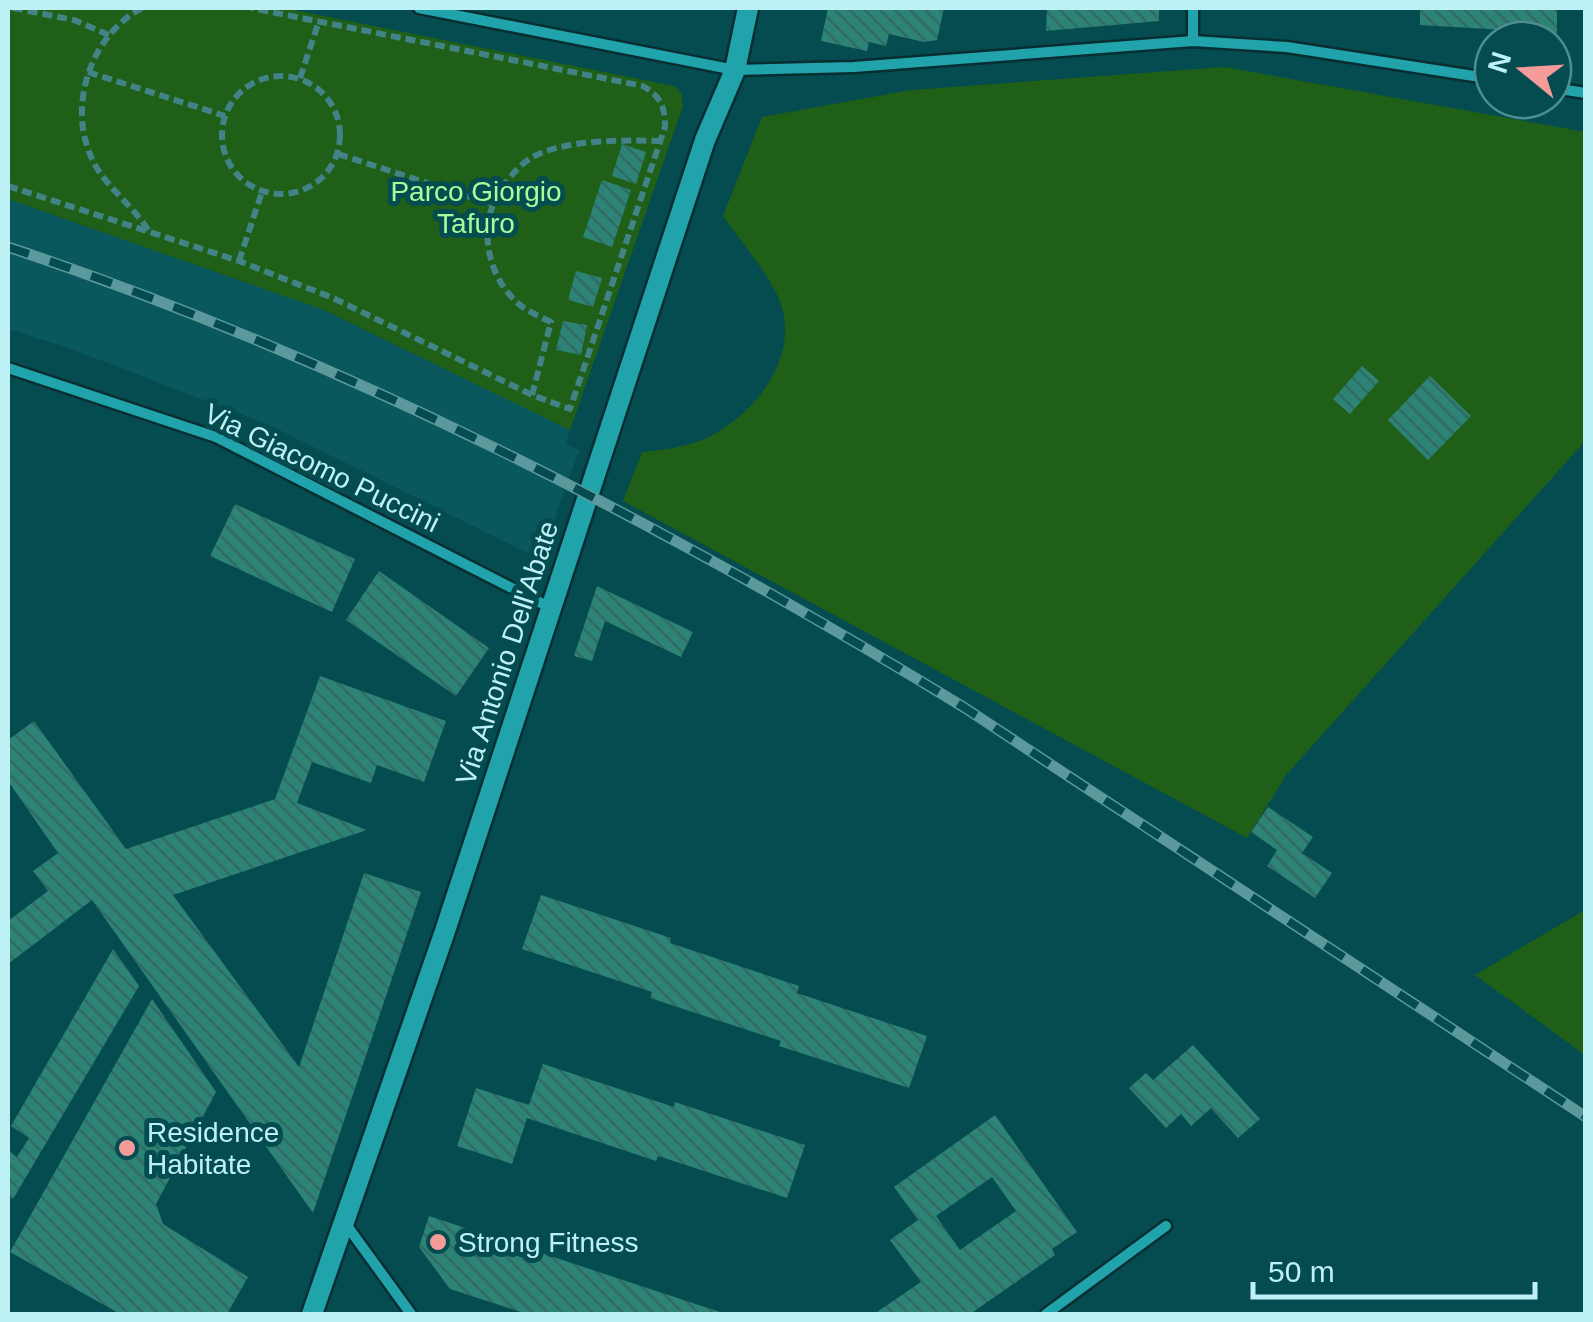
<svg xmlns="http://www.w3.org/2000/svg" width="1593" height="1322" font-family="Helvetica,sans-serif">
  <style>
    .built { fill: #08585d }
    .green { fill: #205f17 }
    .building { fill: url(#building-back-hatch); fill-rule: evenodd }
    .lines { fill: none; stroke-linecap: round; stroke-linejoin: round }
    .street-casing { stroke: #082e31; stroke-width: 15 }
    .secondary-casing { stroke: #082e31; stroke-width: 25 }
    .path { stroke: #428387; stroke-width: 6; stroke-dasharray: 10 5; stroke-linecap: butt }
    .street { stroke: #21a3ab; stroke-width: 10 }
    .secondary { stroke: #21a3ab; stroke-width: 20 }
    .rail-casing { stroke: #5b999d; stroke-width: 11 }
    .rail { stroke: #044c50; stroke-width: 8; stroke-dasharray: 22; stroke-linecap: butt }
    .poi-dot { fill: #f59b99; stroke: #044c50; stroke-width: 4 }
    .labels { text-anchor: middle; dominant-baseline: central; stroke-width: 10; stroke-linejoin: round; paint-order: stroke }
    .park-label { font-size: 28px; fill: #a7fc9b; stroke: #044c50 }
    .street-label { font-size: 28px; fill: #bef1f5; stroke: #044c50 }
    .poi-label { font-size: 28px; fill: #bef1f5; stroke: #044c50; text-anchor: start }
  </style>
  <defs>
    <pattern id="building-back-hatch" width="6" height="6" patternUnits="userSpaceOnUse" patternTransform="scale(2.5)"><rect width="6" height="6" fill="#2c8376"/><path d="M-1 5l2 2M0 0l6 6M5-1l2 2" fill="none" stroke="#316b64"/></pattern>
  </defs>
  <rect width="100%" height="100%" fill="#044c50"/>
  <polygon class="built" points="8,199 324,310 570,430 566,444 579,451 540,559 269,425 66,347 8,329"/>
  <g class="green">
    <polygon points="8,8 284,8 674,86 681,93 683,106 570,430 324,310 8,199"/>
    <path d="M1225,67L1585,132V441L1287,774L1247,838L623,501L642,452C664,450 688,447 709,437C757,413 802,354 779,299C769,275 739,239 723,216L762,117L911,90Z"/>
    <polygon points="1585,910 1585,1055 1475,975"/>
  </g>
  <g class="building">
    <polygon points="828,8 944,8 937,40 924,42 889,34 886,46 869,42 867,51 821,41"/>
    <polygon points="1047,8 1159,8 1159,21 1046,31"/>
    <polygon points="1454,8 1557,8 1557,33 1420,25 1420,10"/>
    <polygon points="622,144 646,152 636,184 612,176"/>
    <polygon points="602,180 631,190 612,247 583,237"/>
    <polygon points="576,271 602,278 593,307 568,300"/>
    <polygon points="563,321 587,325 581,355 556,350"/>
    <polygon points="1362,366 1379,381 1350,414 1333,399"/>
    <polygon points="1430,376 1471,416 1428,460 1388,420"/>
    <polygon points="235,504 355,559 332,612 210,556"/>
    <polygon points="379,571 489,648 456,696 346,620"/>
    <polygon points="597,586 693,632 681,657 605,621 592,661 574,656"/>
    <polygon points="320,676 446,721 424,782 377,765 371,783 312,762 297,803 367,830 173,895 299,1067 364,873 421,892 313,1213 92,900 8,964 8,921 48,891 33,871 58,853 8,781 8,740 34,721 126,849 275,799"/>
    <polygon points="1268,807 1313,837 1302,853 1332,873 1315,898 1267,866 1277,850 1251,832"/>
    <polygon points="541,895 671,938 670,943 799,986 797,993 927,1036 909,1088 779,1046 781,1041 650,998 652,992 522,949"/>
    <polygon points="113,949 139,986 13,1199 8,1196 8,1150 17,1157 29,1138 11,1126"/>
    <polygon points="152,999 216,1092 156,1204 163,1224 248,1277 227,1314 120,1314 10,1252"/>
    <polygon points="1193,1045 1260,1119 1238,1138 1211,1108 1191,1126 1181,1114 1166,1128 1129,1088 1146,1073 1153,1080"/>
    <polygon points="543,1064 674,1107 675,1102 805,1145 787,1198 658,1156 656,1161 527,1118 512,1164 457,1146 476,1088 529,1105"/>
    <path d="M995,1115L1077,1232L1052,1249L1055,1255L970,1314H874L921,1282L890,1240L918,1220L894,1187ZM992,1177L1016,1211L960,1250L936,1216Z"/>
    <polygon points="429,1216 726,1314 527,1314 450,1289 419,1247"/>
  </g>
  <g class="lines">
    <defs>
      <g id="street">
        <polyline points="419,8 735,70 854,67 1193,41 1287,47 1493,79"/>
        <polyline points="1193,41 1193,8"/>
        <polyline points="1553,88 1586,93"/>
        <polyline points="8,368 216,437 551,608"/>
        <polyline points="345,1223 411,1314"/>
        <polyline points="1046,1314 1166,1226"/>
      </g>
      <polyline id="secondary" points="312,1314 444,934 705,140 735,70 748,8"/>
    </defs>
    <use href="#street" class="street-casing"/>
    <use href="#secondary" class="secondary-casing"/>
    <g class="path">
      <polyline points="13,8 74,20 109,35"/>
      <path d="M142,8C84,39 62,123 103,177C118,196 136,211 149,231"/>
      <polyline points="88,72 225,116"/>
      <circle cx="281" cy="135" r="59"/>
      <polyline points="300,78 319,21"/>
      <polyline points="338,154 492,204"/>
      <path d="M8,186L239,261L333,298L532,395L570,409L665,127C665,106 661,97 643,86L251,8"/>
      <polyline points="239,261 262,192"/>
      <path d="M532,395L551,322C542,318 532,313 524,308C488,282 476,228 500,191C508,179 518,166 531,158C563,139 623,140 659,141"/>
    </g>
    <use href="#street" class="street"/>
    <use href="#secondary" class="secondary"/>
    <defs>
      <path id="rail" d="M8,247C345,359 662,523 965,708L1586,1117"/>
    </defs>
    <use href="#rail" class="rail-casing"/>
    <use href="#rail" class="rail"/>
  </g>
  <g class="poi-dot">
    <circle cx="127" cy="1148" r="10"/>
    <circle cx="438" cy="1242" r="10"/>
  </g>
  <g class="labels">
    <g class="park-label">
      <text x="476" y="191">Parco Giorgio<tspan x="476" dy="32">Tafuro</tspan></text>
    </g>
    <g class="street-label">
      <text transform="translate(322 468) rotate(26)">Via Giacomo Puccini</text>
      <text transform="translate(507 653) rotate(-72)">Via Antonio Dell'Abate</text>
    </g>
    <g class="poi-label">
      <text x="147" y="1132">Residence<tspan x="147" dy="32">Habitate</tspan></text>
      <text x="458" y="1242">Strong Fitness</text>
    </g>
  </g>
  <rect width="1593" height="1322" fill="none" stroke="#bef1f5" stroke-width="20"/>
  <g transform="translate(1523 70) rotate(288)"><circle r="48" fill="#044c50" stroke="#4e8e92" stroke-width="2.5"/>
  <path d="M0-8L18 38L0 25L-18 38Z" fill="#f59b99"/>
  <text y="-15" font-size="28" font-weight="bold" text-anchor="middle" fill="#bef1f5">N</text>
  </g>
  <path d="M1253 1282v15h282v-15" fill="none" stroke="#bef1f5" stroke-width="5"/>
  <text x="1268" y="1282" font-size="30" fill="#bef1f5" stroke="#044c50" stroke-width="8" paint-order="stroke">50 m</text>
</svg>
